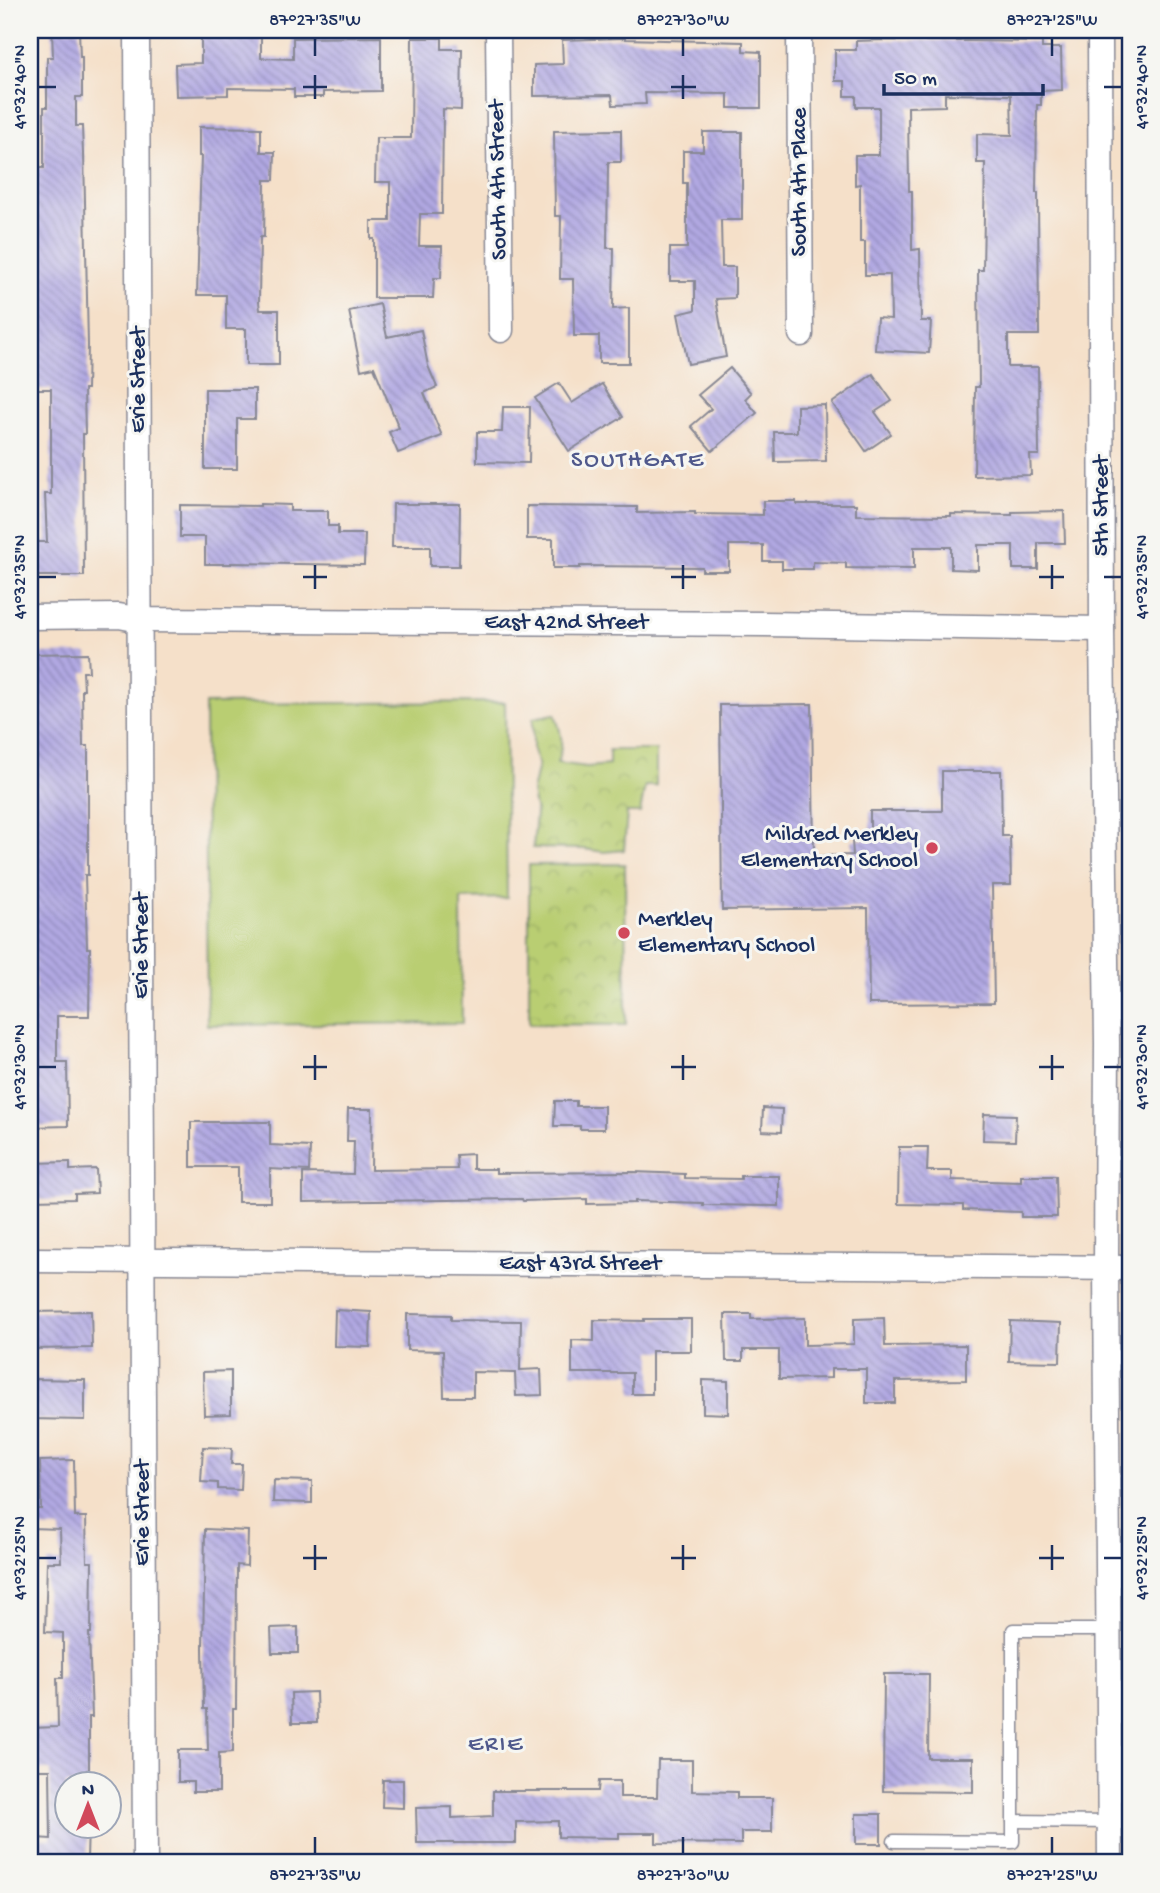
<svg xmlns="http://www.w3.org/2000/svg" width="1160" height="1893" font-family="'Gochi Hand',sans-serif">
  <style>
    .park { fill: url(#park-crowns); stroke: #6a7e68; stroke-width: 2 }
    .pitch { fill: #b9ce72; stroke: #6a7e68; stroke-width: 2 }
    .building { fill: url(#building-back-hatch) }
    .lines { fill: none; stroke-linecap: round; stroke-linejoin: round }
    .service-casing { stroke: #888894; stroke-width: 15 }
    .minor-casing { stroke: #888894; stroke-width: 27 }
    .service { stroke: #fff; stroke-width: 12 }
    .minor { stroke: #fff; stroke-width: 24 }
    .ticks { fill: none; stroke: #1b2f5e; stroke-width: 2.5 }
    .poi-dot { fill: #d1495b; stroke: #f6f6f2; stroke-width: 2.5 }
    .labels { text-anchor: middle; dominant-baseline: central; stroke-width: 6; stroke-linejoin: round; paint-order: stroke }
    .street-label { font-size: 23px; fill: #1b2f5e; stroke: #f6f6f2 }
    .poi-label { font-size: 23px; fill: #1b2f5e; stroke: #f6f6f2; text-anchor: end }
    .neighbourhood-label { font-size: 24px; letter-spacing: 2px; fill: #50598c; stroke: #f6f6f2 }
    .neatline { fill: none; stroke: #1b2f5e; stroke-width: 2.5 }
    .ticks-label { font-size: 18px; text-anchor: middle; fill: #1b2f5e }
  </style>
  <defs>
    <pattern id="park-crowns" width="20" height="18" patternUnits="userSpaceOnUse" patternTransform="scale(1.75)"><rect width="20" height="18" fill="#b9ce72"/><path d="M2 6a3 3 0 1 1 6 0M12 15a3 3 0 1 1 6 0" fill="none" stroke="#9eb165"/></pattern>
    <pattern id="building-back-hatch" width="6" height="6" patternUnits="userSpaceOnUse" patternTransform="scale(1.75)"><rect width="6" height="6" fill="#b1a8e2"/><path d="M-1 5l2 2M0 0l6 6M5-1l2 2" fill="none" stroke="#8f89ba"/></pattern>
  </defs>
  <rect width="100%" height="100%" fill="#f6f6f2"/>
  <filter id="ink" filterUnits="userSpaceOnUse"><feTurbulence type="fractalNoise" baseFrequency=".0143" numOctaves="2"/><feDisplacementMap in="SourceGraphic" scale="14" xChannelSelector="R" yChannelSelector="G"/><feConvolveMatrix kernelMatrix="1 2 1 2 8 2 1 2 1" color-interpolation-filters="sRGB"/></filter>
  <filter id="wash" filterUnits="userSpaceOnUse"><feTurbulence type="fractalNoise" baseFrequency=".00686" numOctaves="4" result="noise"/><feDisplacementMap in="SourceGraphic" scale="28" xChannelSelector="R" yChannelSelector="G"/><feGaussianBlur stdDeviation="1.57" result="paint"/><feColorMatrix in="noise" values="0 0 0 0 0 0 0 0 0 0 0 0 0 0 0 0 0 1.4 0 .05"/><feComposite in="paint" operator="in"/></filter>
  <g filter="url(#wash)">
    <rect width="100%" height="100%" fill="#f5e0c9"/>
    <g class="park">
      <path d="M555,714C562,735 564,743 557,763L587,767L609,765V750H656V786H645L640,813H627L624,850L604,852L584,849L533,848L536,813L532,792L538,764L533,751V718Z"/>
      <polygon points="625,864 626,1025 529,1024 529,865"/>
    </g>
    <polygon class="pitch" points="505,702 507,898 461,899 462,1023 207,1025 205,704"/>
    <g id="blocks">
      <g class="building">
        <polygon points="52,30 79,30 80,57 82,57 82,97 76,97 76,126 82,126 83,154 84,154 88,345 87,389 84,389 85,434 83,434 84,576 30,576 30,542 47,542 45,494 51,494 51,389 37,389 36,270 30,270 30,168 44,168 44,107 47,107 47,57 53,57"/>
        <polygon points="235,36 261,36 261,58 293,59 293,38 381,37 381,91 323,92 323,97 294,97 294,89 228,88 228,95 176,96 175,64 201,63 201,37"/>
        <polygon points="412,38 442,38 442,49 462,49 461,110 443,109 442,214 420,214 419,246 442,246 441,278 434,278 433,298 374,298 374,239 371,239 371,221 390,221 390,182 375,182 376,138 411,138"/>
        <polygon points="625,38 625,39 743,42 743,51 761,52 761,108 728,108 728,94 645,93 646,104 613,105 612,95 534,96 534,65 563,64 562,40"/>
        <polygon points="886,40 1042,42 1042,48 1061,48 1062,90 1041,91 1041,105 1037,105 1036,193 1038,193 1039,335 1008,335 1008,367 1038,367 1039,455 1030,455 1031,475 974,476 975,387 979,387 978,270 983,270 985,163 977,163 977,134 1012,135 1011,95 945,94 945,106 908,107 909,191 912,191 912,250 920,249 921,321 931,321 929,353 875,350 877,318 891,319 890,275 865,275 865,242 860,242 860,184 855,185 855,155 879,155 879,107 856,107 856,96 845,96 845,81 835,81 835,50 856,50 856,41"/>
        <polygon points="199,127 261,128 261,152 275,152 274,180 265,180 264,237 260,237 259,302 260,310 279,310 279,365 246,365 246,329 226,329 226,295 197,295 201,156 199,156"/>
        <polygon points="621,130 621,162 608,162 607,248 614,248 613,309 629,308 629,363 599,363 599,336 574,336 573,279 560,279 561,216 555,216 554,131"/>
        <polygon points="703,132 742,132 742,220 721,220 722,267 735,267 735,298 716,299 726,357 688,364 678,314 695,310 695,281 670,281 670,248 687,248 687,183 683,183 683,151 703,151"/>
        <polygon points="380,304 387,337 421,330 428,366 437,387 424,393 442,436 398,453 389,432 399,428 374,367 361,370 349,311"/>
        <polygon points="730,368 751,393 745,399 757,413 712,451 691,426 711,409 698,395"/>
        <polygon points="873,374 892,401 875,412 891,434 866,451 832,403"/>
        <polygon points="559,383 572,403 602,384 623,417 569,451 535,398"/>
        <polygon points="205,389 255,389 255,419 237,419 237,469 205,469"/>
        <polygon points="825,405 826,461 775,462 774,432 797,432 797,406"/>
        <polygon points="503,407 530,407 529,463 477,462 477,432 502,432"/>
        <polygon points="763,501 796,501 796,504 856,504 856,515 951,516 951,514 1012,515 1012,512 1064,511 1065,543 1038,543 1038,569 1013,569 1013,545 978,545 978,570 951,569 951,547 914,547 914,569 846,568 846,563 813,562 813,569 782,569 782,561 763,561 763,545 729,545 729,571 702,571 702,567 580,566 580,568 553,568 553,539 527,539 527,506 637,507 637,513 695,512 695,514 763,515"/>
        <polygon points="260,504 290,505 290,511 328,511 328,526 338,526 338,534 365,534 364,565 231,563 231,564 205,564 205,537 180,537 180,505 260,506"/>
        <polygon points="393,504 460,504 459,566 430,566 430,547 392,547"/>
        <polygon points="88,653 89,672 83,672 84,690 82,690 83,746 88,746 88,875 85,875 87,948 90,948 89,1016 57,1016 57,1062 67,1062 68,1126 30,1127 30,989 35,989 34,933 30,933 30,654"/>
        <polygon points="812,704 814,856 853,855 852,840 870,839 870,811 942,811 942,771 1001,771 1002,836 1010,836 1011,885 992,885 994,1003 869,1004 868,908 722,910 720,705"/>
        <polygon points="555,1101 576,1101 576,1106 604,1106 604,1129 580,1129 580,1126 554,1126"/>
        <polygon points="763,1108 782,1109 781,1132 762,1131"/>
        <polygon points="348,1109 372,1109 371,1170 457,1169 456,1155 473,1154 473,1169 496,1169 496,1173 634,1172 685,1174 685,1178 741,1179 741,1176 779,1176 779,1206 703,1205 703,1203 635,1201 635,1203 587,1204 587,1199 523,1201 522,1199 303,1202 303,1173 353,1174 354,1141 347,1141"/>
        <polygon points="984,1114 1016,1115 1015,1141 983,1140"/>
        <polygon points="191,1122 270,1122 270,1145 310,1147 309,1171 270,1169 270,1202 238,1202 238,1167 191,1167"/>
        <polygon points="899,1147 928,1147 927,1171 952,1171 952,1180 1021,1182 1021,1176 1056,1176 1057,1217 1021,1217 1021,1212 963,1210 963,1205 898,1204"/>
        <polygon points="70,1162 70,1170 96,1169 97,1193 75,1194 75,1199 34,1200 32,1163"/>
        <polygon points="335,1310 371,1312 370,1347 334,1346"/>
        <polygon points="91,1311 92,1348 30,1349 30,1312"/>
        <polygon points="407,1314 451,1315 451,1320 521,1321 520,1370 541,1369 542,1395 516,1396 515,1373 473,1372 473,1397 444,1397 443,1351 407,1350"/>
        <polygon points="725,1314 751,1314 751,1319 805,1318 805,1345 854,1344 854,1319 884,1318 885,1346 966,1345 966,1380 895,1381 895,1403 866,1403 866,1369 831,1369 831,1378 779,1379 779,1350 743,1350 743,1361 726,1361"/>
        <polygon points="644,1319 691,1319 691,1351 652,1351 652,1394 632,1394 632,1373 572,1373 572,1340 594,1341 594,1320 644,1321"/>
        <polygon points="1010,1321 1061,1323 1060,1362 1009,1361"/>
        <polygon points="231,1371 231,1414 204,1415 203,1372"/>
        <polygon points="30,1379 85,1380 85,1420 30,1419"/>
        <polygon points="703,1380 728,1381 728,1414 703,1413"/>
        <polygon points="203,1447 232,1448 231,1464 242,1464 241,1490 218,1489 218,1483 201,1482"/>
        <polygon points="74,1460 75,1517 86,1517 87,1562 92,1562 91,1633 89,1633 92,1717 89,1717 89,1770 87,1770 87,1784 66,1784 66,1826 88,1826 87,1859 66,1859 66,1863 51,1863 51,1858 36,1858 36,1838 51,1839 50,1770 30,1770 30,1728 58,1727 57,1678 63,1678 63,1633 45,1632 47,1562 61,1562 60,1529 30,1528 30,1509 41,1509 40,1461"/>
        <polygon points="274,1480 312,1481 312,1503 273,1502"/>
        <polygon points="205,1529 248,1531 247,1566 237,1565 236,1709 233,1709 233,1752 219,1753 219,1792 193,1792 193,1782 178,1782 178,1750 208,1750 207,1709 204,1709 203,1648"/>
        <polygon points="298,1627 298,1653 272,1653 271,1628"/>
        <polygon points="884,1674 929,1674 928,1758 973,1758 973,1792 883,1791"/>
        <polygon points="316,1692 317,1723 292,1723 291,1693"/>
        <polygon points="658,1760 692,1760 692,1791 737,1792 737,1798 772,1798 772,1832 741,1832 741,1844 656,1843 656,1833 619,1833 619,1838 558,1837 558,1821 516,1822 516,1843 417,1843 416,1808 452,1807 452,1818 493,1816 493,1791 598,1791 599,1781 620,1781 620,1797 657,1797"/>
        <polygon points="383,1780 403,1780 403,1808 382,1807"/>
        <rect x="856" y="1814" width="25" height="30"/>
      </g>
    </g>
  </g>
  <g filter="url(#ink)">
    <use href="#blocks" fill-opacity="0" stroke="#888894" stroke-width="2"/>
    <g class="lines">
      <defs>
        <g id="service">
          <polyline points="1013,1821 1110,1822"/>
          <polyline points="894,1841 1013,1842 1013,1630 1109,1630"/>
        </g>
        <g id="minor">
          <polyline points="137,30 145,1863"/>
          <polyline points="498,30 501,330"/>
          <polyline points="799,30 801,334"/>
          <polyline points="1100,30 1102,629 1107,1043 1106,1267 1110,1863"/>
          <polyline points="30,617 119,616 141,620 764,624 1102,629"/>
          <polyline points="30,1260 1130,1268"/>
        </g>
      </defs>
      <use href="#service" class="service-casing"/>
      <use href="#minor" class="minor-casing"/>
      <use href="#service" class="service"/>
      <use href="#minor" class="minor"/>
    </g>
  </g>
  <path class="ticks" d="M315,38V56M683,38V56M1052,38V56M315,75V99M683,75V99M38,87H56M303,87H327M671,87H696M1104,87H1122M315,565V589M683,565V589M1052,565V589M38,577H56M303,577H327M671,577H696M1039,577H1064M1104,577H1122M315,1055V1080M683,1055V1080M1052,1055V1080M38,1067H56M303,1067H327M671,1067H696M1039,1067H1064M1104,1067H1122M315,1545V1570M683,1545V1570M1052,1545V1570M38,1558H56M303,1558H327M671,1558H696M1039,1558H1064M1104,1558H1122M315,1837V1854M683,1837V1854M1052,1837V1854"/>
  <g class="poi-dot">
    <circle cx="932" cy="848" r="7"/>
    <circle cx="624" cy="933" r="7"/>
  </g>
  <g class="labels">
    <g class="street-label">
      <text transform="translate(499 180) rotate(-91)">South 4th Street</text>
      <text transform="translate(800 182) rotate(-90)">South 4th Place</text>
      <text transform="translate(139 380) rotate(-90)">Erie Street</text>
      <text transform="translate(1102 506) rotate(-90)">5th Street</text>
      <text x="566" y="623">East 42nd Street</text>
      <text transform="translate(142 946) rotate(-90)">Erie Street</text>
      <text x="580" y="1264">East 43rd Street</text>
      <text transform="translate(143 1513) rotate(-90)">Erie Street</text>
    </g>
    <g class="poi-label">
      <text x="918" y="835">Mildred Merkley<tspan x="918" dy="26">Elementary School</tspan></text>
      <text x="638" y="920" text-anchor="start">Merkley<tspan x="638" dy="26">Elementary School</tspan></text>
    </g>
    <g class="neighbourhood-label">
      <text x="638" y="461">SOUTHGATE</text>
      <text x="496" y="1745">ERIE</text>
    </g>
  </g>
  <rect width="1160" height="1893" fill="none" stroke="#f6f6f2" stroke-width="77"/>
  <g transform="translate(88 1805)"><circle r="33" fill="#f6f6f2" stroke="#9ea6b7" stroke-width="2"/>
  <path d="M0-5L12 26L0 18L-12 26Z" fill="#d1495b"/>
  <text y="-10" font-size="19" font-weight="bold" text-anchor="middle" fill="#1b2f5e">N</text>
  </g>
  <path d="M884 84v10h159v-10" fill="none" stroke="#1b2f5e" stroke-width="3.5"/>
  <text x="894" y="84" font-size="21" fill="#1b2f5e" stroke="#f6f6f2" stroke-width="5" paint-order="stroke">50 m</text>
  <rect x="38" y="38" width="1084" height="1816" class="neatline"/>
  <g class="ticks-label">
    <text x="315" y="25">87°27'35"W</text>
    <text x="683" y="25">87°27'30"W</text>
    <text x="1052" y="25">87°27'25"W</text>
    <text transform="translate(19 87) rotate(-90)" y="6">41°32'40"N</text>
    <text transform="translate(1141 87) rotate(-90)" y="6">41°32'40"N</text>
    <text transform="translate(19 577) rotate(-90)" y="6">41°32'35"N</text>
    <text transform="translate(1141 577) rotate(-90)" y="6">41°32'35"N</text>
    <text transform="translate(19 1067) rotate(-90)" y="6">41°32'30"N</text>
    <text transform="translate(1141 1067) rotate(-90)" y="6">41°32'30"N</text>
    <text transform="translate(19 1558) rotate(-90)" y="6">41°32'25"N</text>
    <text transform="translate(1141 1558) rotate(-90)" y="6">41°32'25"N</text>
    <text x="315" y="1880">87°27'35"W</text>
    <text x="683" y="1880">87°27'30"W</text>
    <text x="1052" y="1880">87°27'25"W</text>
  </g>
</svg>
